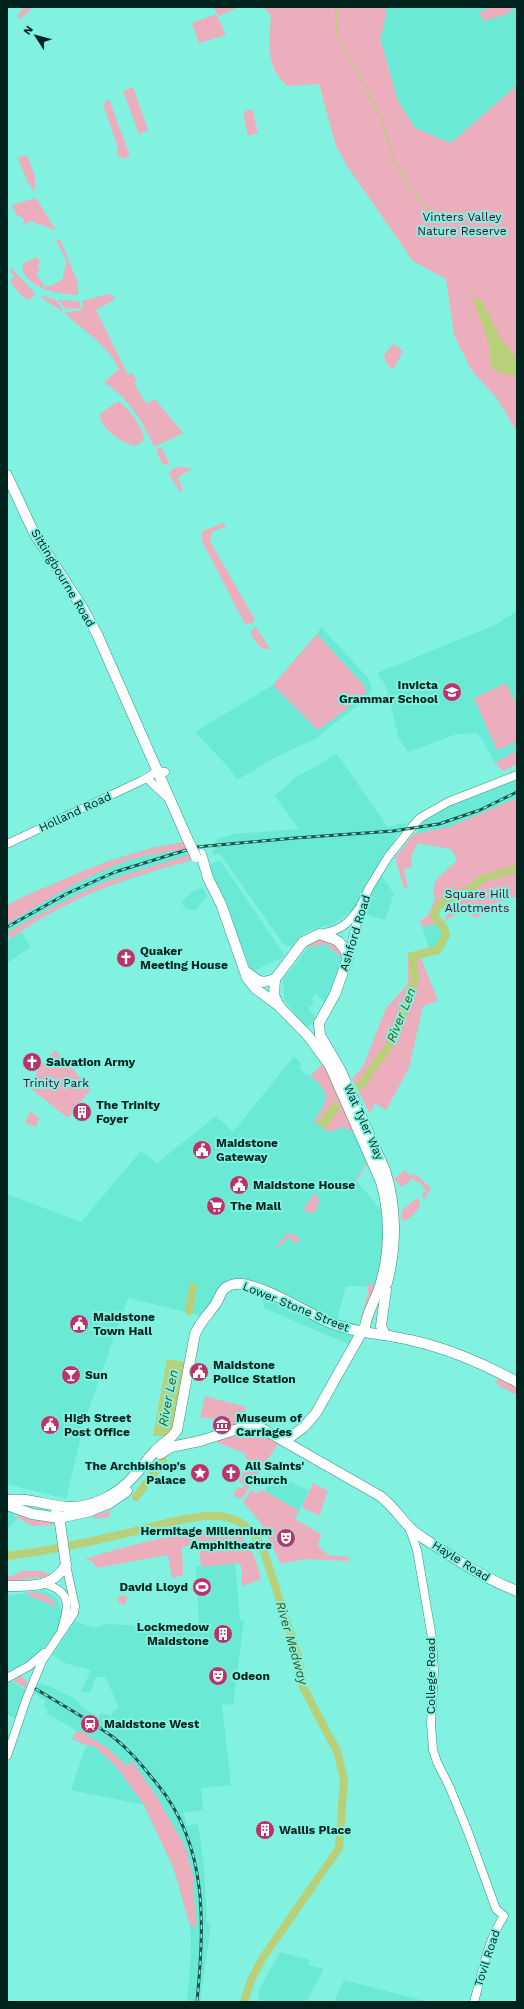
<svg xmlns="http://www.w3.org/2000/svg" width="524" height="2009" font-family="'Work Sans',sans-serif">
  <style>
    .built { fill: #6ae9d5 }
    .green { fill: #ecadbd }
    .water { fill: #b7d079 }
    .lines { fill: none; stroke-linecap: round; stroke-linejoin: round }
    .stream { stroke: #b7d079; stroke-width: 1.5 }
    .river { stroke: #b7d079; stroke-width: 8 }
    .secondary-casing { stroke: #368d80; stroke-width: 9 }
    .primary-casing { stroke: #368d80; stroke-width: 9 }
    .highway-casing { stroke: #368d80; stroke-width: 11 }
    .secondary { stroke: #fff; stroke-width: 8 }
    .primary { stroke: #fff; stroke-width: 8 }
    .highway { stroke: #fff; stroke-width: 10 }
    .rail-casing { stroke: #1f544c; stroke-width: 3 }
    .rail { stroke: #82f2e0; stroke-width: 1.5; stroke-dasharray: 4.5; stroke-linecap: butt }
    .highway-bridge-casing { stroke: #368d80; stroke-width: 11; stroke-linecap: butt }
    .highway-bridge { stroke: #fff; stroke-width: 10 }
    .labels { text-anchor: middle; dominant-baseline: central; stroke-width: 4; stroke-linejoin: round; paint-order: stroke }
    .park-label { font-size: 12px; fill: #550127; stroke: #82f2e0 }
    .street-label { font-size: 12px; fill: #00231e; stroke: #82f2e0 }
    .poi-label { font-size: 12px; font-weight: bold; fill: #00231e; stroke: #82f2e0; text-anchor: start }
    .water-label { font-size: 13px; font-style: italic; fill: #455416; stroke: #82f2e0 }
  </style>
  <rect width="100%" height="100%" fill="#82f2e0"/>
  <g class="built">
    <polygon points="384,7 517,7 517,85 451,143 415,128 398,101 380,38"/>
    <polygon points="517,611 517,750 495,763 482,739 477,733 457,734 408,752 399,739 386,686 377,673 493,626"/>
    <polygon points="321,627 368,678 372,689 368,697 315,739 276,757 237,780 229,768 195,732 273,685 317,634"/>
    <polygon points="337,754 388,827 402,823 407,824 394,840 397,841 377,869 394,894 385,920 351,911 334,924 312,929 300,936 292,947 284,945 220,854 212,855 216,839 234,834 299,829 275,796 295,778"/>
    <polygon points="517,779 517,809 409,842 424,821 448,805"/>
    <polygon points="185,842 193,860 154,871 90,893 35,921 21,931 31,947 7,963 7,941 11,939 7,932 7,906 107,861 155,847"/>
    <polygon points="220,860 285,956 252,972 207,866"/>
    <polygon points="203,888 207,895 196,910 189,910 183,906 182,901 193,891"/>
    <polygon points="438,923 444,935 435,949 430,951 422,927"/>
    <polygon points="326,944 342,958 325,1004 316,993 312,998 314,1004 308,1008 316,1018 308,1027 303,1025 284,999 283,979 309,947"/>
    <polygon points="294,1056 301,1064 299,1067 304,1073 318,1081 356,1134 366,1155 367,1162 355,1179 381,1210 384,1238 378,1287 346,1286 337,1319 358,1324 350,1345 264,1308 262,1297 243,1287 230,1291 202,1316 128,1298 84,1423 66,1499 7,1484 7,1194 81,1222 141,1151 157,1163 216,1116 233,1132"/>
    <polygon points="275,1475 309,1490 299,1511 265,1491"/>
    <polygon points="7,1508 11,1510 17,1519 7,1530"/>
    <polygon points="235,1563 240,1619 244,1621 233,1705 222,1704 231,1785 201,1788 203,1810 183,1813 187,1826 198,1824 204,1866 207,1923 211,1924 200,2002 187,2002 191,1955 190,1925 173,1867 144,1805 71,1790 84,1751 88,1746 72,1739 77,1731 46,1713 48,1709 43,1706 46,1701 34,1693 38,1683 52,1687 78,1701 81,1707 99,1717 100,1713 112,1716 112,1711 119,1708 107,1680 104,1677 96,1677 90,1692 81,1692 91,1670 67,1664 53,1655 75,1621 94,1628 107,1624 188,1628 199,1627 196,1566"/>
    <polygon points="43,1590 57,1597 62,1614 60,1627 39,1654 7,1673 7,1596"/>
    <polygon points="7,1679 26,1690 17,1719 7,1715"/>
    <polygon points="280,1952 310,1960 308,1965 324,1969 306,2002 258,2002 260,1988"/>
    <polygon points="344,1980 429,2002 334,2002"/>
  </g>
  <g class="green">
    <polygon points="25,7 34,7 20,19 17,16"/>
    <polygon points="213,7 239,7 219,16"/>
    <path d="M264,7H387L383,30L380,38L398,101L415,128L451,143L517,85V432L496,397L472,371L454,335L446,279L413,261L347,166L336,146L319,84L288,86C265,69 269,41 271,16Z"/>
    <polygon points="490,7 512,7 510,13 484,21 479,13"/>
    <polygon points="216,14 226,35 199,43 192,23"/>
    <polygon points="133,87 148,130 139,134 123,91"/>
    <polygon points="109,99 130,156 122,159 121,156 118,157 117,145 103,104"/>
    <polygon points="252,109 258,133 248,136 243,112"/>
    <polygon points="27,155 35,176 35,191 28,183 18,158"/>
    <polygon points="36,198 56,230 30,221 23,226 24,219 16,214 12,205"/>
    <path d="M60,239L78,283V295C59,294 32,290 22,270L24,263L37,257L40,263L37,266L40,271L36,273L44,286H50L62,280L67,261L56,241Z"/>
    <polygon points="11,268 33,291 35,295 29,300 21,295 11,283 11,279 14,277 9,269"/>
    <path d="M108,294L114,297V300L96,310L128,375L132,373L137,381L134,383L144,401L147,403L155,399L183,433L154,447C143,421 129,399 104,382L119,369C109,346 82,329 64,313L81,310L83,307L82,301Z"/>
    <polygon points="45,296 56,300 63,310 62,311 40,297"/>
    <polygon points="58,300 79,301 81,308 66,309"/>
    <polygon points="393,344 403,351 394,368 391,368 386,363 384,355"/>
    <path d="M118,401C129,409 143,426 144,440L135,446C122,443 100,429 100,414Z"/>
    <polygon points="161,447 170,465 162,464 156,450"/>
    <polygon points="177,467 191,468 192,469 178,477 183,491 180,492 169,474 171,470"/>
    <polygon points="223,523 227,526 212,532 210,541 255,620 253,623 245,624 202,541 201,535 203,531"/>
    <path d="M255,626L270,649H264C258,646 252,638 251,632Z"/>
    <polygon points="317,634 366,688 364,696 318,730 273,685"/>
    <polygon points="506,683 517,706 517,741 497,750 474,698"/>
    <polygon points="517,750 517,764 503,771 495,763"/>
    <path d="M517,798V896L493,904L477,918C461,909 456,914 442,923L457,900L473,888C457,891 439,899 432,914L438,923L422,927L420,921L428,915L435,899L433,890L436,880L457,860L451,849L418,843L411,856L412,867L404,869L408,887L404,888L395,858L414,834L449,827Z"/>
    <path d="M185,842L188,848C170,852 150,854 133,859C88,874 48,899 7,924V906C20,897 36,891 51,885C94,865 138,849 185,842Z"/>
    <path d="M191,854L193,860C128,877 65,898 11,939L7,933C37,915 68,898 100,884C130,872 161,864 191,854Z"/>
    <polygon points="323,939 329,941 342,951 342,958 326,944 309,947 307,946 314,940"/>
    <polygon points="408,953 419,953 438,1001 423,1006 409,1068 386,1110 375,1103 370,1114 352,1079 363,1066 386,1008 408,984"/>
    <polygon points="55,1050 91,1089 68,1118 29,1087 40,1067"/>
    <path d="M324,1063L368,1155L369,1162L356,1181L355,1179C359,1174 364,1169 366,1164C371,1151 355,1130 343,1127L328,1132L314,1121C329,1101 331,1091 310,1076Z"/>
    <polygon points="30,1111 39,1118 36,1127 25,1123"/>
    <polygon points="405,1170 411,1176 414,1173 431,1188 424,1200 422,1194 426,1190 419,1182 418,1183 413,1178 402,1187 394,1179"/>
    <path d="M315,1193C321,1200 319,1205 314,1213H310L303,1209Z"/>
    <path d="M418,1197C418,1199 420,1201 420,1203C420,1209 410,1219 405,1221L402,1219L401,1211Z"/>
    <polygon points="286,1234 294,1234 299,1238 298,1244 288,1237 279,1248 277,1246"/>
    <polygon points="367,1283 378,1287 372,1302 360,1321 368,1293"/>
    <polygon points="497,1378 517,1386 517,1395 501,1387 496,1383"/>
    <polygon points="205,1396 246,1407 243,1418 248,1419 245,1427 229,1429 230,1421 200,1417"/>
    <polygon points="253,1429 278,1444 241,1499 233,1496 238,1487 243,1488 244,1484 239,1482 250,1461 245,1458 246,1454 216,1442"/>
    <polygon points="313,1483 328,1491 319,1516 302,1507"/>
    <polygon points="261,1489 299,1511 295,1519 321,1534 318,1546 328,1555 349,1557 349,1561 306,1559 281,1564 260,1522 243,1502 251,1490 259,1493"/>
    <polygon points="111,1510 109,1517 95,1519 94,1516"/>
    <polygon points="21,1513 51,1521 55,1525 33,1526 16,1517"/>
    <path d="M211,1530C218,1530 226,1529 233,1531C250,1537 257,1563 261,1579L243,1586L241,1583L242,1568L239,1563L201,1567L199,1543L182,1547L183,1575L172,1578L168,1555L96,1568L93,1562L85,1559C127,1545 168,1536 211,1530Z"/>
    <polygon points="22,1571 43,1571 52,1576 7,1581 7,1576 12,1576"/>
    <path d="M28,1592C39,1592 53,1595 56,1607L28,1595Z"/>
    <polygon points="127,1595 126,1603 124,1605 118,1602 117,1597"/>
    <polygon points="20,1676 27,1681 26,1688 13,1681"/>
    <polygon points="77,1731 80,1731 106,1747 127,1766 132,1761 157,1797 185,1846 193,1876 196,1928 190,1925 173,1867 144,1805 116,1766 93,1745 88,1746 72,1739"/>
  </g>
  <g class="water">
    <polygon points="472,296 483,302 501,339 517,358 517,376 504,374 491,368 490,347"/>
    <polygon points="335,1101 341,1107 325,1129 317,1123"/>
    <polygon points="167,1359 185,1362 172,1431 166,1436 153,1436"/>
  </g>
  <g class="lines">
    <polyline class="stream" points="336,7 337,33 381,118 394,160 409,188 434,214"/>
    <g class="river">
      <polyline points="360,1086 389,1046 405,1010 415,980 412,956 438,950 446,935 444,928 434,916 437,908 443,902 469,890 482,879 517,868"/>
      <polyline points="189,1311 193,1287"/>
      <polyline points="136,1497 163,1461"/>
      <path d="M7,1556C47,1551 87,1543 127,1533C152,1527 195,1514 220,1516C240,1518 252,1530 262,1546L298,1656L303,1687L337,1751L344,1779L339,1848L262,1959L251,1980L244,2002"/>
    </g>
    <defs>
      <g id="secondary">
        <polyline points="150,781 167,797"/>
        <polyline points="7,844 143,780 158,771 165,772"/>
        <path d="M409,1527L417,1550L432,1638L434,1671L431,1724L433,1750L437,1762L450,1788L468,1832L496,1909L504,1916C487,1941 482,1974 474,2002"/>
      </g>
      <g id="primary">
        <path d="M320,934C342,930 348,924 361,906"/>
        <polyline points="348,958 361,905 369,888 388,857 412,827 420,818 448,802 517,775"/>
        <path d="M43,1583C72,1592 69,1604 62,1629"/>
        <polyline points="7,1678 29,1666 44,1653"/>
        <polyline points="7,1756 26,1700 42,1661 74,1613 75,1606 66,1565"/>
      </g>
      <g id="highway">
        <polyline points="7,475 34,533 82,607 97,634 187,838"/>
        <path d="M201,854L208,878L221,904L247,978L256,989L279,1006L309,1037L330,1066L381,1182C391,1217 390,1255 379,1289C374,1302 367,1313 365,1327"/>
        <polyline points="248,973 259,981 264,982 275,979 303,942 319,934 334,939 339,942 345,950 348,958 335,994 319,1023"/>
        <polyline points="275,979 274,995 279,1006"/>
        <path d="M319,1023L320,1035L340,1069L385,1170C397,1208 397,1244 387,1283"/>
        <polyline points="385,1335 381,1326 386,1290"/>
        <polyline points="285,1441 304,1427 316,1413 364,1328"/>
        <path d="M160,1454L171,1447L200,1441L241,1428L249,1426L261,1428L380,1496C395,1507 403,1523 417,1534C449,1555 481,1577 517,1591"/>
        <path d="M7,1500C27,1497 48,1506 68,1507C92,1508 117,1495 133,1477C141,1469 147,1459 155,1451C162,1443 171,1440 177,1430L195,1334C200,1322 208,1315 215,1305C219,1300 220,1293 224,1289C227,1286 231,1285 235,1284C254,1280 306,1312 324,1320C351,1333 381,1333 410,1340C447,1348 484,1364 517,1382"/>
        <polyline points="7,1505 32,1514 59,1518 91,1511 110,1503 127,1491"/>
        <path d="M7,1586C32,1586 52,1588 66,1565L59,1516L55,1514"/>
      </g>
    </defs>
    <use href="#secondary" class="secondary-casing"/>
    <use href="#primary" class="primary-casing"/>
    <use href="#highway" class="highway-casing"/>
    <use href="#secondary" class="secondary"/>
    <use href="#primary" class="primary"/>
    <use href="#highway" class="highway"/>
    <defs>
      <g id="rail">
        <polyline points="9,926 68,893 115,872 196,847 295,838 393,831 439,824 480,810 517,792"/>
        <path d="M36,1689C62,1705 88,1719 113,1737C131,1751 144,1768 158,1785C209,1848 204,1926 197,2002"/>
      </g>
    </defs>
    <use href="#rail" class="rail-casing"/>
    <use href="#rail" class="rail"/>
    <defs>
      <polyline id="highway-bridge" points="187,838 196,857"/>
    </defs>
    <use href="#highway-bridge" class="highway-bridge-casing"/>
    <use href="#highway-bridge" class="highway-bridge"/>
  </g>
  <defs>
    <symbol id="school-disc" viewBox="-11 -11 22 22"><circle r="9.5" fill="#bd3268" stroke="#82f2e0"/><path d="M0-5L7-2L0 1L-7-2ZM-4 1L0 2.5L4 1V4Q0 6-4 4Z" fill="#fff"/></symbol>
    <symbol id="church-disc" viewBox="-11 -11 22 22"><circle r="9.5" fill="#bd3268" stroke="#82f2e0"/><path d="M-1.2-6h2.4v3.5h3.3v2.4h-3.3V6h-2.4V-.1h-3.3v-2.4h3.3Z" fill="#fff"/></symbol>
    <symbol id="building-disc" viewBox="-11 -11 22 22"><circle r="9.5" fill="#bd3268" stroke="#82f2e0"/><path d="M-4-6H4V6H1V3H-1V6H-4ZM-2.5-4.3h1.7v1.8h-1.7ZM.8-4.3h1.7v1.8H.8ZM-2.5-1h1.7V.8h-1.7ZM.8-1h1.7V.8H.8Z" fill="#fff"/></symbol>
    <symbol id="civic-disc" viewBox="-11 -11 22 22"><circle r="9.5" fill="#bd3268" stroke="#82f2e0"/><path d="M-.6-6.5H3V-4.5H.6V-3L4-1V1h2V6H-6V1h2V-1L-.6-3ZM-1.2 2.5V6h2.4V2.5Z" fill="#fff"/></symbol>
    <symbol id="supermarket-disc" viewBox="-11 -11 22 22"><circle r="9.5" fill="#bd3268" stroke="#82f2e0"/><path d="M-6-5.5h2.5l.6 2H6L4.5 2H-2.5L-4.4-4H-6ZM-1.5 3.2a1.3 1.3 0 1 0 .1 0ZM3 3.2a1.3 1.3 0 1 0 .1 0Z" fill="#fff"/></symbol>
    <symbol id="bar-disc" viewBox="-11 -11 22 22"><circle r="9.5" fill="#bd3268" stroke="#82f2e0"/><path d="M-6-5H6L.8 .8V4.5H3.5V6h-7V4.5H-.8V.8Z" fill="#fff"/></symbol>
    <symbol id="museum-disc" viewBox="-11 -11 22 22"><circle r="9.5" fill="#bd3268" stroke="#82f2e0"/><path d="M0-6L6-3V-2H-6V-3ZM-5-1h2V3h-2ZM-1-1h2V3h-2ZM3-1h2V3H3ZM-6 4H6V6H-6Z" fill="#fff"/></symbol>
    <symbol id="sight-disc" viewBox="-11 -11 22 22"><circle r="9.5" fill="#bd3268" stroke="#82f2e0"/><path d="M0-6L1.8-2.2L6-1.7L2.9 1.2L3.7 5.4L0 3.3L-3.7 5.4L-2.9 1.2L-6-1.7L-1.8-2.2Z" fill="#fff"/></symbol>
    <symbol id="theatre-disc" viewBox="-11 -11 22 22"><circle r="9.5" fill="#bd3268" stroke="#82f2e0"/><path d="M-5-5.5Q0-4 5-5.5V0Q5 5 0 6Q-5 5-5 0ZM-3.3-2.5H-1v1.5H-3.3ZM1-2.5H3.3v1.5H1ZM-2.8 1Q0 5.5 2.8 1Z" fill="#fff"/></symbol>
    <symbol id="stadium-disc" viewBox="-11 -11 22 22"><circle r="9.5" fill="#bd3268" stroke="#82f2e0"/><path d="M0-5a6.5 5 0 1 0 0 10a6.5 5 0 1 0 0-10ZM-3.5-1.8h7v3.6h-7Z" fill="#fff"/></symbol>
    <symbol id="station-disc" viewBox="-11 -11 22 22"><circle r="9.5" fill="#bd3268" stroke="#82f2e0"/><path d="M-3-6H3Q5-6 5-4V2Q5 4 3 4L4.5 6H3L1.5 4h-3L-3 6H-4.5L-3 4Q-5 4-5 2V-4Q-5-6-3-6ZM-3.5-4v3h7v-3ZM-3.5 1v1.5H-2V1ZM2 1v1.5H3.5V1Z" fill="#fff"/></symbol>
  </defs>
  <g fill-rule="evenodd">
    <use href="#school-disc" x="441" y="681" width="22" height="22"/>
    <use href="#church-disc" x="115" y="947" width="22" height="22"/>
    <use href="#church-disc" x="21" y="1051" width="22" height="22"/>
    <use href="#building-disc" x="71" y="1101" width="22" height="22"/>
    <use href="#civic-disc" x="191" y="1139" width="22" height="22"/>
    <use href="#civic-disc" x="228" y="1174" width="22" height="22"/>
    <use href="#supermarket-disc" x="205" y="1195" width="22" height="22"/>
    <use href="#civic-disc" x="68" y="1313" width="22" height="22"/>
    <use href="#civic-disc" x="188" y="1361" width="22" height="22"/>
    <use href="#bar-disc" x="60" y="1364" width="22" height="22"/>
    <use href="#civic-disc" x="39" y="1414" width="22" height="22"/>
    <use href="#museum-disc" x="211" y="1414" width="22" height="22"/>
    <use href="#sight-disc" x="189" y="1462" width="22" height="22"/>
    <use href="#church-disc" x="220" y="1462" width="22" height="22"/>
    <use href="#theatre-disc" x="275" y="1527" width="22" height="22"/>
    <use href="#stadium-disc" x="191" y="1576" width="22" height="22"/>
    <use href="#building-disc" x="212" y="1623" width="22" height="22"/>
    <use href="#theatre-disc" x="207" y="1665" width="22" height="22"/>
    <use href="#station-disc" x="79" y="1713" width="22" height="22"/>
    <use href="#building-disc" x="254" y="1819" width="22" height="22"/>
  </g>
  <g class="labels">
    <g class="park-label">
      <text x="462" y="217">Vinters Valley<tspan x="462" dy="14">Nature Reserve</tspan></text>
      <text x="477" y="894">Square Hill<tspan x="477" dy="14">Allotments</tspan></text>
      <text x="56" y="1083">Trinity Park</text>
    </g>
    <g class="street-label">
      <text transform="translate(63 578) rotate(59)">Sittingbourne Road</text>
      <text transform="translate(75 812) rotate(-25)">Holland Road</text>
      <text transform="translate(355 933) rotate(-73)">Ashford Road</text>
      <text transform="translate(364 1122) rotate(66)">Wat Tyler Way</text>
      <text transform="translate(296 1307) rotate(22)">Lower Stone Street</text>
      <text transform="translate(461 1561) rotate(32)">Hayle Road</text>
      <text transform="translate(431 1676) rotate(-90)">College Road</text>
      <text transform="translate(487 1958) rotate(-72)">Tovil Road</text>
    </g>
    <g class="poi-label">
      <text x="438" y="685" text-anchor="end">Invicta<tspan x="438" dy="14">Grammar School</tspan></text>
      <text x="140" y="951">Quaker<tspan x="140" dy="14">Meeting House</tspan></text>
      <text x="46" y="1062">Salvation Army</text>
      <text x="96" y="1105">The Trinity<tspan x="96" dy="14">Foyer</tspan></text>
      <text x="216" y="1143">Maidstone<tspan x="216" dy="14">Gateway</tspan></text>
      <text x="253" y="1185">Maidstone House</text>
      <text x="230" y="1206">The Mall</text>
      <text x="93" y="1317">Maidstone<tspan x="93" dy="14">Town Hall</tspan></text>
      <text x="213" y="1365">Maidstone<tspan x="213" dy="14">Police Station</tspan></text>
      <text x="85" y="1375">Sun</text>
      <text x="64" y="1418">High Street<tspan x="64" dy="14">Post Office</tspan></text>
      <text x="236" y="1418">Museum of<tspan x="236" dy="14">Carriages</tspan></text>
      <text x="186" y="1466" text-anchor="end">The Archbishop's<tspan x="186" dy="14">Palace</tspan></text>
      <text x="245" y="1466">All Saints'<tspan x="245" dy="14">Church</tspan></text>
      <text x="272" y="1531" text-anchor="end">Hermitage Millennium<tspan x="272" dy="14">Amphitheatre</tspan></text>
      <text x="188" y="1587" text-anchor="end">David Lloyd</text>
      <text x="209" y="1627" text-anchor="end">Lockmedow<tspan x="209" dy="14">Maidstone</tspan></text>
      <text x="232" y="1676">Odeon</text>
      <text x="104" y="1724">Maidstone West</text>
      <text x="279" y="1830">Wallis Place</text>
    </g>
    <g class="water-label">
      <text transform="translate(401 1015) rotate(-68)">River Len</text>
      <text transform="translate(168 1398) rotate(-79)">River Len</text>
      <text transform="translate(292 1643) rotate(74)">River Medway</text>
    </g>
  </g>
  <rect width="524" height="2009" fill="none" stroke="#00231e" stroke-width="16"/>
  <g transform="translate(36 36) rotate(306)" stroke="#82f2e0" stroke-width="3" paint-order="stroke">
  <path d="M0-3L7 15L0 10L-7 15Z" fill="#00231e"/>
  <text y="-6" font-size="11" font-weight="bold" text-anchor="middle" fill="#00231e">N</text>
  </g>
</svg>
